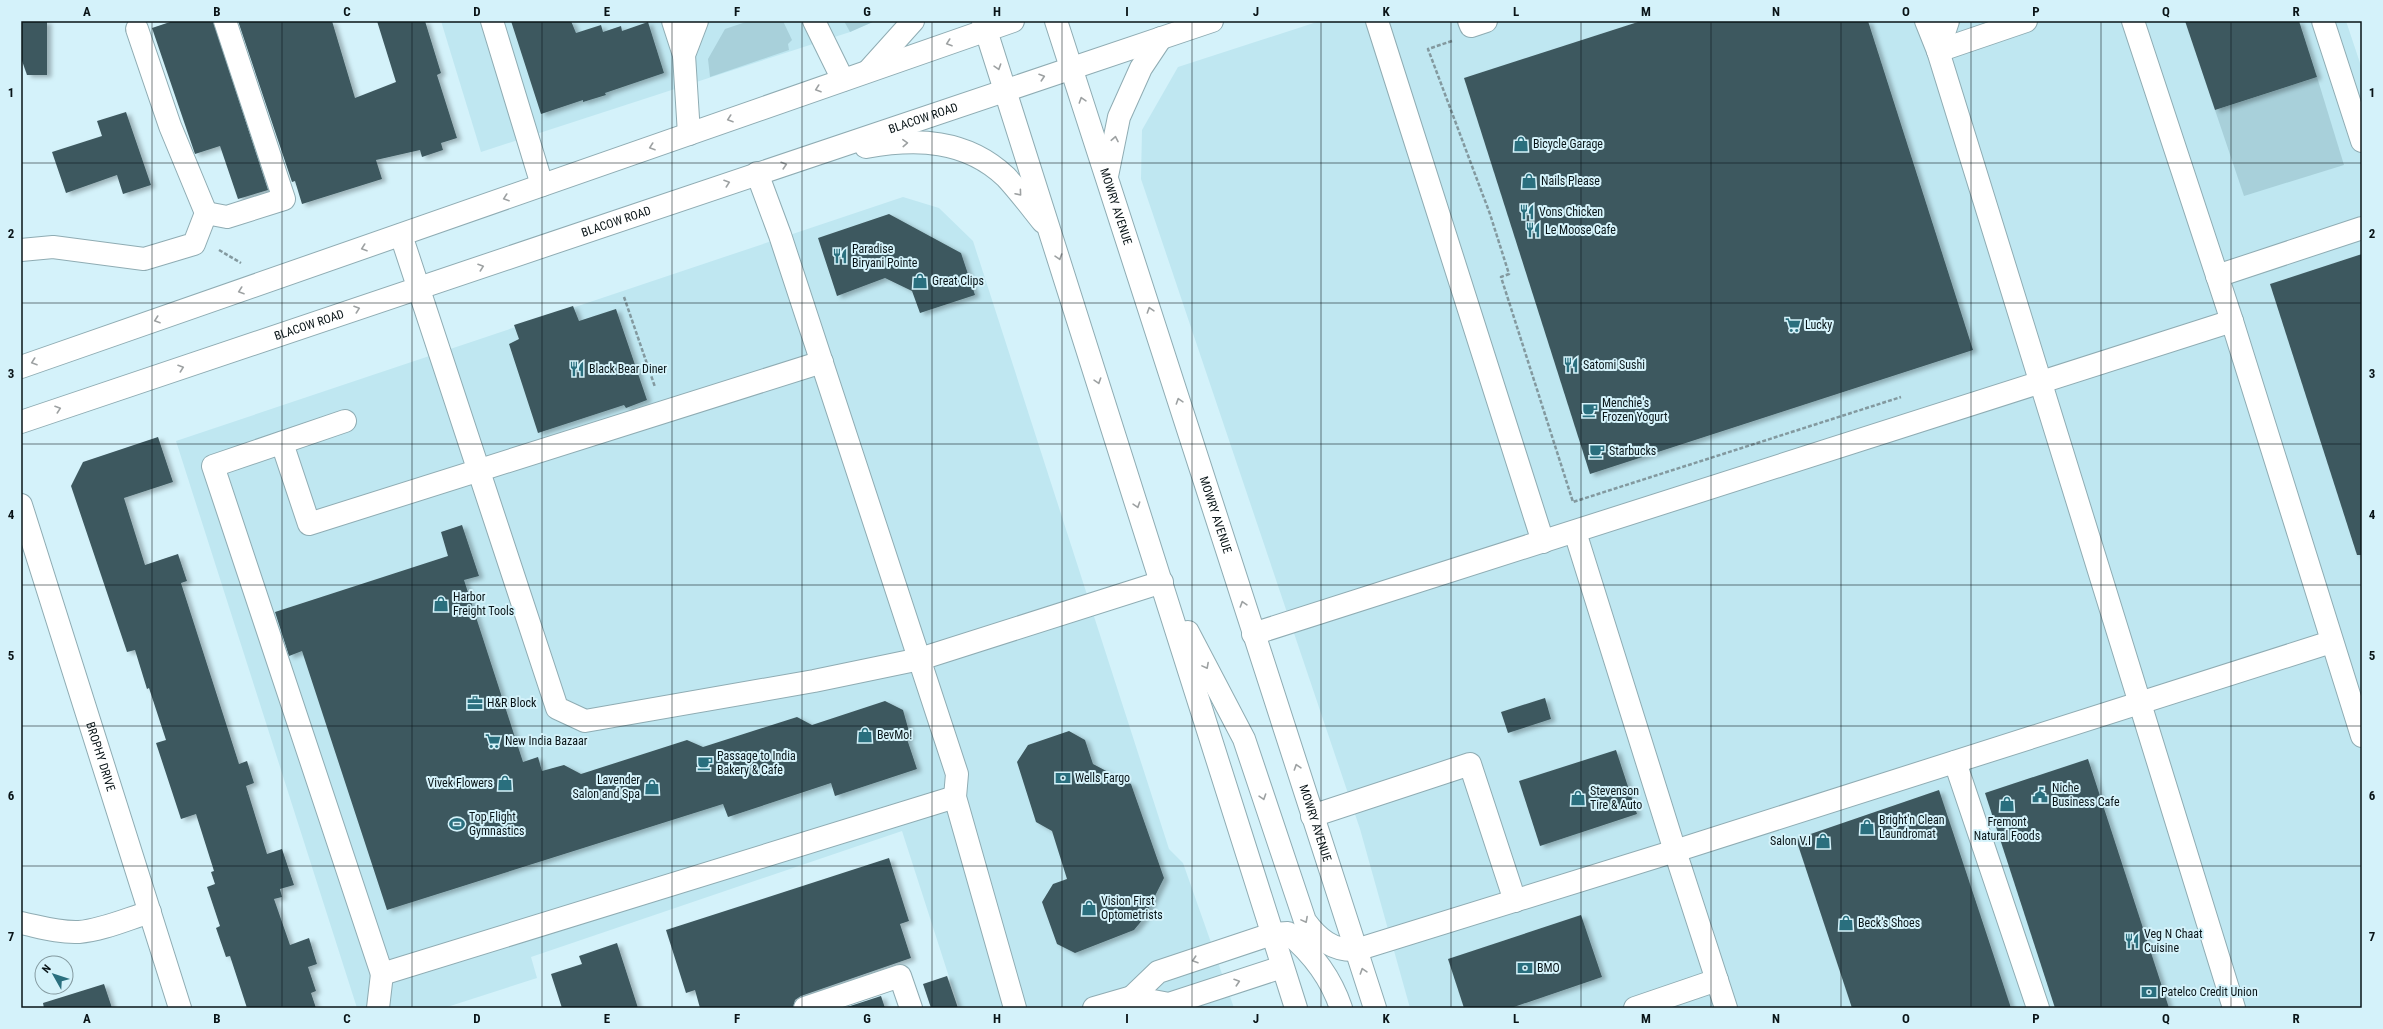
<svg xmlns="http://www.w3.org/2000/svg" width="2383" height="1029" font-family="'Roboto Condensed',sans-serif">
  <style>
    .built { fill: #bfe7f1 }
    .green { fill: #a8d0da }
    .building { fill: #3e585e; filter: url(#shadow) }
    .lines { fill: none; stroke-linecap: round; stroke-linejoin: round }
    .minor-casing { stroke: #8facb3; stroke-width: 24 }
    .major-casing { stroke: #8facb3; stroke-width: 24 }
    .path { stroke: #83999f; stroke-width: 2.5; stroke-dasharray: 4 2; stroke-linecap: butt }
    .minor { stroke: #fff; stroke-width: 22 }
    .major { stroke: #fff; stroke-width: 22 }
    .oneway { stroke: #9da1a2 }
    .grid { fill: none; stroke: #091417; stroke-width: 1; stroke-opacity: 0.55 }
    .labels { text-anchor: middle; dominant-baseline: central; stroke-width: 4; stroke-linejoin: round; paint-order: stroke }
    .street-label { font-size: 12px; fill: #091417; stroke: #d4f2fa }
    .poi-label { font-size: 12px; fill: #091417; stroke: #d4f2fa; text-anchor: start }
    .neatline { fill: none; stroke: #091417; stroke-width: 1.5 }
    .grid-label { font-size: 13px; text-anchor: middle; font-weight: bold; fill: #091417 }
  </style>
  <defs>
    <filter id="shadow"><feDropShadow dx="4.5" dy="2.5" stdDeviation="2" flood-color="#0004"/></filter>
  </defs>
  <rect width="100%" height="100%" fill="#d4f2fa"/>
  <g class="built">
    <polygon points="441,21 875,21 850,32 481,152"/>
    <polygon points="1320,21 2346,21 2362,69 2362,1008 1410,1008 1360,829 1141,179 1142,130 1178,67"/>
    <polygon points="903,197 939,208 973,241 1169,849 1183,863 1234,1008 959,1008 902,831 531,957 537,978 444,1008 357,1008 176,441"/>
  </g>
  <g class="green">
    <polygon points="749,21 783,21 792,40 788,44 789,50 710,77 708,59 725,29"/>
    <polygon points="844,21 875,21 850,32"/>
    <polygon points="2317,77 2344,165 2244,196 2215,110"/>
  </g>
  <g class="building">
    <polygon points="21,21 47,21 47,75 27,75 21,58"/>
    <polygon points="173,21 213,21 268,190 238,199 220,146 195,154 152,28"/>
    <polygon points="238,21 332,21 355,98 396,82 377,21 425,21 441,73 437,75 457,138 441,143 443,150 422,157 420,150 376,160 382,179 302,204 295,181 292,182"/>
    <polygon points="511,21 571,21 576,33 601,25 603,32 621,26 622,31 648,22 664,73 605,93 606,95 583,102 583,100 541,114"/>
    <polygon points="1641,21 1868,21 1973,350 1590,474 1464,78"/>
    <polygon points="2185,21 2299,21 2317,77 2215,110"/>
    <polygon points="126,112 151,185 123,194 117,175 66,193 52,152 102,136 97,121"/>
    <polygon points="889,214 961,253 975,295 920,313 912,291 885,278 837,296 818,238"/>
    <polygon points="2362,254 2362,555 2357,555 2270,284"/>
    <polygon points="573,306 579,321 616,309 647,400 626,408 624,405 538,433 509,344 519,339 514,325"/>
    <polygon points="158,437 173,482 124,498 145,565 178,554 187,581 181,583 239,764 247,761 254,783 246,786 267,854 282,849 294,885 280,889 282,897 274,899 290,945 309,938 317,964 308,967 316,991 311,993 316,1008 247,1008 230,956 226,957 216,928 220,926 207,887 215,884 211,872 214,871 196,814 181,819 156,743 166,740 149,688 147,689 135,650 127,652 71,486 83,462"/>
    <polygon points="462,525 479,576 464,580 523,762 538,757 542,771 564,765 581,774 687,740 703,747 797,717 812,725 885,701 903,710 910,735 907,739 917,769 835,796 831,783 728,817 723,804 387,910 302,651 289,656 275,612 448,556 441,532"/>
    <polygon points="1545,698 1551,719 1508,733 1501,712"/>
    <polygon points="1069,731 1085,740 1093,764 1131,784 1164,878 1144,918 1134,930 1075,953 1057,944 1042,902 1053,884 1067,879 1052,831 1036,822 1017,762 1028,745"/>
    <polygon points="1616,750 1637,814 1540,846 1519,781"/>
    <polygon points="2088,759 2169,1008 2055,1008 1985,793"/>
    <polygon points="1939,790 2011,1008 1852,1008 1796,839"/>
    <polygon points="889,858 909,921 900,924 911,958 801,996 795,1000 793,1008 700,1008 695,990 686,993 666,930"/>
    <polygon points="1581,915 1602,977 1511,1008 1464,1008 1448,959"/>
    <polygon points="617,943 638,1008 562,1008 551,974 582,964 579,956"/>
    <polygon points="947,976 958,1008 931,1008 923,984"/>
    <polygon points="104,984 112,1008 44,1008 43,1003"/>
    <polygon points="881,996 885,1008 844,1008"/>
  </g>
  <g class="lines">
    <defs>
      <g id="minor">
        <polyline points="492,21 542,185"/>
        <polyline points="673,21 684,55"/>
        <polyline points="814,21 843,80"/>
        <polyline points="1377,21 1543,542"/>
        <polyline points="1469,21 1471,26 1486,21"/>
        <path d="M1926,21L1938,51C2038,370 2135,689 2234,1008"/>
        <polyline points="2133,21 2232,321 2362,736"/>
        <polyline points="2323,21 2362,141"/>
        <polyline points="137,29 170,126 206,213"/>
        <polyline points="1938,51 2026,21"/>
        <polyline points="1938,51 1948,21"/>
        <polyline points="689,134 684,55 697,21"/>
        <polyline points="757,173 780,235 957,774 955,797 1015,1008"/>
        <polyline points="206,213 227,217 284,199 225,21"/>
        <polyline points="401,235 557,708 585,721 814,681 920,659 1162,582"/>
        <polyline points="21,250 53,247 144,259 194,244 206,213"/>
        <polyline points="2217,276 2362,228"/>
        <polyline points="345,421 213,466 382,974 955,797"/>
        <polyline points="282,443 309,524 822,362"/>
        <path id="s1" d="M21,505L180,1008"/>
        <polyline points="1575,532 1675,851 1726,1008"/>
        <polyline points="1253,634 2232,321"/>
        <polyline points="1955,762 2038,1008"/>
        <polyline points="1312,816 1470,764 1515,901"/>
        <path d="M21,923C40,927 59,933 79,932C103,930 127,919 150,912"/>
        <polyline points="1356,950 1675,851 2331,642"/>
        <polyline points="1132,997 1158,972 1272,934"/>
        <polyline points="378,1008 382,974"/>
        <polyline points="805,1008 900,976 911,1008"/>
        <polyline points="1094,1008 1132,997 1169,1004 1282,967"/>
        <polyline points="1635,1008 1717,980"/>
      </g>
      <g id="major">
        <polyline points="983,21 1296,1008"/>
        <path id="s2" d="M1056,21L1375,1008"/>
        <polyline points="869,70 913,21"/>
        <path d="M866,147C916,138 966,139 1006,177C1019,191 1031,207 1043,222"/>
        <polyline points="1107,176 1119,117 1141,68 1161,38"/>
        <polyline points="21,367 1013,21"/>
        <path id="s3" d="M21,422L1212,21"/>
        <path d="M1188,632L1244,739L1305,921C1318,939 1333,951 1356,950"/>
        <path d="M1272,934L1288,933C1312,953 1331,978 1341,1008"/>
      </g>
    </defs>
    <use href="#minor" class="minor-casing"/>
    <use href="#major" class="major-casing"/>
    <g class="path">
      <polyline points="1452,41 1428,49 1490,214 1509,274 1501,277 1573,502 1901,397"/>
      <polyline points="219,250 241,263"/>
      <polyline points="624,297 655,387"/>
    </g>
    <use href="#minor" class="minor"/>
    <use href="#major" class="major"/>
  </g>
  <defs><path id="oneway-chevron" d="M-2-3.5L2.5 0L-2 3.5" fill="none" stroke-width="1.6" stroke-linecap="round" stroke-linejoin="round"/></defs>
  <g class="oneway">
    <use href="#oneway-chevron" transform="translate(949 43) rotate(161)"/>
    <use href="#oneway-chevron" transform="translate(998 67) rotate(72)"/>
    <use href="#oneway-chevron" transform="translate(1042 77) rotate(-18)"/>
    <use href="#oneway-chevron" transform="translate(818 89) rotate(161)"/>
    <use href="#oneway-chevron" transform="translate(1082 100) rotate(-108)"/>
    <use href="#oneway-chevron" transform="translate(730 119) rotate(161)"/>
    <use href="#oneway-chevron" transform="translate(1115 139) rotate(-79)"/>
    <use href="#oneway-chevron" transform="translate(905 143) rotate(-3)"/>
    <use href="#oneway-chevron" transform="translate(652 147) rotate(161)"/>
    <use href="#oneway-chevron" transform="translate(784 165) rotate(-17)"/>
    <use href="#oneway-chevron" transform="translate(727 183) rotate(-19)"/>
    <use href="#oneway-chevron" transform="translate(1019 193) rotate(50)"/>
    <use href="#oneway-chevron" transform="translate(506 198) rotate(161)"/>
    <use href="#oneway-chevron" transform="translate(364 248) rotate(161)"/>
    <use href="#oneway-chevron" transform="translate(1059 257) rotate(72)"/>
    <use href="#oneway-chevron" transform="translate(481 267) rotate(-19)"/>
    <use href="#oneway-chevron" transform="translate(241 291) rotate(161)"/>
    <use href="#oneway-chevron" transform="translate(357 309) rotate(-19)"/>
    <use href="#oneway-chevron" transform="translate(1150 310) rotate(-108)"/>
    <use href="#oneway-chevron" transform="translate(157 320) rotate(161)"/>
    <use href="#oneway-chevron" transform="translate(34 362) rotate(161)"/>
    <use href="#oneway-chevron" transform="translate(181 368) rotate(-19)"/>
    <use href="#oneway-chevron" transform="translate(1098 381) rotate(72)"/>
    <use href="#oneway-chevron" transform="translate(1179 401) rotate(-108)"/>
    <use href="#oneway-chevron" transform="translate(58 409) rotate(-19)"/>
    <use href="#oneway-chevron" transform="translate(1137 505) rotate(72)"/>
    <use href="#oneway-chevron" transform="translate(1243 604) rotate(-107)"/>
    <use href="#oneway-chevron" transform="translate(1206 666) rotate(62)"/>
    <use href="#oneway-chevron" transform="translate(1297 767) rotate(-108)"/>
    <use href="#oneway-chevron" transform="translate(1263 797) rotate(72)"/>
    <use href="#oneway-chevron" transform="translate(1305 920) rotate(62)"/>
    <use href="#oneway-chevron" transform="translate(1195 960) rotate(162)"/>
    <use href="#oneway-chevron" transform="translate(1363 971) rotate(-108)"/>
    <use href="#oneway-chevron" transform="translate(1237 982) rotate(-18)"/>
  </g>
  <path class="grid" d="M152,21V1008M282,21V1008M412,21V1008M542,21V1008M672,21V1008M802,21V1008M932,21V1008M1062,21V1008M1192,21V1008M1321,21V1008M1451,21V1008M1581,21V1008M1711,21V1008M1841,21V1008M1971,21V1008M2101,21V1008M2231,21V1008M21,163H2362M21,303H2362M21,444H2362M21,585H2362M21,726H2362M21,866H2362"/>
  <defs>
    <symbol id="shop-bare" viewBox="-9 -9 18 18"><path d="M-5-2.5h2.3a2.7 3.5 0 0 1 5.4 0H5L5.5 6h-11ZM-1.5-2.5h3a1.5 2.3 0 0 0-3 0Z" fill="#2a6f7e" stroke="#d4f2fa" stroke-width="2.5" paint-order="stroke"/></symbol>
    <symbol id="restaurant-bare" viewBox="-9 -9 18 18"><path d="M-5-6h1v4h1v-4h1v4h1v-4h1v5L-1.5 .5V6h-2V.5L-5-1ZM5-6V6H3V1.5H1.5Q1.5-4 5-6Z" fill="#2a6f7e" stroke="#d4f2fa" stroke-width="2.5" paint-order="stroke"/></symbol>
    <symbol id="supermarket-bare" viewBox="-9 -9 18 18"><path d="M-6-5.5h2.5l.6 2H6L4.5 2H-2.5L-4.4-4H-6ZM-1.5 3.2a1.3 1.3 0 1 0 .1 0ZM3 3.2a1.3 1.3 0 1 0 .1 0Z" fill="#2a6f7e" stroke="#d4f2fa" stroke-width="2.5" paint-order="stroke"/></symbol>
    <symbol id="cafe-bare" viewBox="-9 -9 18 18"><path d="M-5.5-4.5H6V0H3Q3 3.5 0 3.5H-2.5Q-5.5 3.5-5.5 0ZM3-3.2v2h1.7v-2ZM-6 4.5H4V6H-6Z" fill="#2a6f7e" stroke="#d4f2fa" stroke-width="2.5" paint-order="stroke"/></symbol>
    <symbol id="office-bare" viewBox="-9 -9 18 18"><path d="M-6-3h4V-5.5h4V-3h4V5H-6ZM-1-4.5V-3h2v-1.5ZM-6 0V1H6V0Z" fill="#2a6f7e" stroke="#d4f2fa" stroke-width="2.5" paint-order="stroke"/></symbol>
    <symbol id="bank-bare" viewBox="-9 -9 18 18"><path d="M-6-4H6V4H-6ZM0-2.3a2.3 2.3 0 1 0 0 4.6a2.3 2.3 0 1 0 0-4.6Z" fill="#2a6f7e" stroke="#d4f2fa" stroke-width="2.5" paint-order="stroke"/></symbol>
    <symbol id="civic-bare" viewBox="-9 -9 18 18"><path d="M-.6-6.5H3V-4.5H.6V-3L4-1V1h2V6H-6V1h2V-1L-.6-3ZM-1.2 2.5V6h2.4V2.5Z" fill="#2a6f7e" stroke="#d4f2fa" stroke-width="2.5" paint-order="stroke"/></symbol>
    <symbol id="stadium-bare" viewBox="-9 -9 18 18"><path d="M0-5a6.5 5 0 1 0 0 10a6.5 5 0 1 0 0-10ZM-3.5-1.8h7v3.6h-7Z" fill="#2a6f7e" stroke="#d4f2fa" stroke-width="2.5" paint-order="stroke"/></symbol>
  </defs>
  <g fill-rule="evenodd">
    <use href="#shop-bare" x="1510" y="133" width="22" height="22"/>
    <use href="#shop-bare" x="1518" y="170" width="22" height="22"/>
    <use href="#restaurant-bare" x="1516" y="201" width="22" height="22"/>
    <use href="#restaurant-bare" x="1522" y="219" width="22" height="22"/>
    <use href="#restaurant-bare" x="829" y="245" width="22" height="22"/>
    <use href="#shop-bare" x="909" y="270" width="22" height="22"/>
    <use href="#supermarket-bare" x="1782" y="314" width="22" height="22"/>
    <use href="#restaurant-bare" x="1560" y="354" width="22" height="22"/>
    <use href="#restaurant-bare" x="566" y="358" width="22" height="22"/>
    <use href="#cafe-bare" x="1579" y="399" width="22" height="22"/>
    <use href="#cafe-bare" x="1586" y="440" width="22" height="22"/>
    <use href="#shop-bare" x="430" y="593" width="22" height="22"/>
    <use href="#office-bare" x="464" y="692" width="22" height="22"/>
    <use href="#shop-bare" x="854" y="724" width="22" height="22"/>
    <use href="#supermarket-bare" x="482" y="730" width="22" height="22"/>
    <use href="#cafe-bare" x="694" y="752" width="22" height="22"/>
    <use href="#bank-bare" x="1052" y="767" width="22" height="22"/>
    <use href="#shop-bare" x="494" y="772" width="22" height="22"/>
    <use href="#shop-bare" x="641" y="776" width="22" height="22"/>
    <use href="#civic-bare" x="2029" y="784" width="22" height="22"/>
    <use href="#shop-bare" x="1567" y="787" width="22" height="22"/>
    <use href="#shop-bare" x="1996" y="793" width="22" height="22"/>
    <use href="#stadium-bare" x="446" y="813" width="22" height="22"/>
    <use href="#shop-bare" x="1856" y="816" width="22" height="22"/>
    <use href="#shop-bare" x="1812" y="830" width="22" height="22"/>
    <use href="#shop-bare" x="1078" y="897" width="22" height="22"/>
    <use href="#shop-bare" x="1835" y="912" width="22" height="22"/>
    <use href="#restaurant-bare" x="2121" y="930" width="22" height="22"/>
    <use href="#bank-bare" x="1514" y="957" width="22" height="22"/>
    <use href="#bank-bare" x="2138" y="981" width="22" height="22"/>
  </g>
  <g class="labels">
    <g class="street-label">
      <text stroke="none"><textPath href="#s3" startOffset="952">BLACOW ROAD</textPath></text>
      <text stroke="none"><textPath href="#s2" startOffset="195">MOWRY AVENUE</textPath></text>
      <text stroke="none"><textPath href="#s3" startOffset="628">BLACOW ROAD</textPath></text>
      <text stroke="none"><textPath href="#s3" startOffset="304">BLACOW ROAD</textPath></text>
      <text stroke="none"><textPath href="#s2" startOffset="519">MOWRY AVENUE</textPath></text>
      <text stroke="none"><textPath href="#s1" startOffset="264">BROPHY DRIVE</textPath></text>
      <text stroke="none"><textPath href="#s2" startOffset="843">MOWRY AVENUE</textPath></text>
    </g>
    <g class="poi-label">
      <text x="1533" y="144">Bicycle Garage</text>
      <text x="1541" y="181">Nails Please</text>
      <text x="1539" y="212">Vons Chicken</text>
      <text x="1545" y="230">Le Moose Cafe</text>
      <text x="852" y="249">Paradise<tspan x="852" dy="14">Biryani Pointe</tspan></text>
      <text x="932" y="281">Great Clips</text>
      <text x="1805" y="325">Lucky</text>
      <text x="1583" y="365">Satomi Sushi</text>
      <text x="589" y="369">Black Bear Diner</text>
      <text x="1602" y="403">Menchie's<tspan x="1602" dy="14">Frozen Yogurt</tspan></text>
      <text x="1609" y="451">Starbucks</text>
      <text x="453" y="597">Harbor<tspan x="453" dy="14">Freight Tools</tspan></text>
      <text x="487" y="703">H&amp;R Block</text>
      <text x="877" y="735">BevMo!</text>
      <text x="505" y="741">New India Bazaar</text>
      <text x="717" y="756">Passage to India<tspan x="717" dy="14">Bakery &amp; Cafe</tspan></text>
      <text x="1075" y="778">Wells Fargo</text>
      <text x="640" y="780" text-anchor="end">Lavender<tspan x="640" dy="14">Salon and Spa</tspan></text>
      <text x="493" y="783" text-anchor="end">Vivek Flowers</text>
      <text x="2052" y="788">Niche<tspan x="2052" dy="14">Business Cafe</tspan></text>
      <text x="1590" y="791">Stevenson<tspan x="1590" dy="14">Tire &amp; Auto</tspan></text>
      <text x="469" y="817">Top Flight<tspan x="469" dy="14">Gymnastics</tspan></text>
      <text x="1879" y="820">Bright'n Clean<tspan x="1879" dy="14">Laundromat</tspan></text>
      <text x="2007" y="822" text-anchor="middle">Fremont<tspan x="2007" dy="14">Natural Foods</tspan></text>
      <text x="1811" y="841" text-anchor="end">Salon V.I</text>
      <text x="1101" y="901">Vision First<tspan x="1101" dy="14">Optometrists</tspan></text>
      <text x="1858" y="923">Beck's Shoes</text>
      <text x="2144" y="934">Veg N Chaat<tspan x="2144" dy="14">Cuisine</tspan></text>
      <text x="1537" y="968">BMO</text>
      <text x="2161" y="992">Patelco Credit Union</text>
    </g>
  </g>
  <rect width="2383" height="1029" fill="none" stroke="#d4f2fa" stroke-width="44"/>
  <g transform="translate(54 975) rotate(309)"><circle r="19" fill="#d4f2fa" stroke="#83999f"/>
  <path d="M0-3L7 15L0 10L-7 15Z" fill="#2a6f7e"/>
  <text y="-6" font-size="11" font-weight="bold" text-anchor="middle" fill="#091417">N</text>
  </g>
  <rect x="22" y="22" width="2339" height="985" class="neatline"/>
  <g class="grid-label">
    <text x="87" y="16">A</text>
    <text x="217" y="16">B</text>
    <text x="347" y="16">C</text>
    <text x="477" y="16">D</text>
    <text x="607" y="16">E</text>
    <text x="737" y="16">F</text>
    <text x="867" y="16">G</text>
    <text x="997" y="16">H</text>
    <text x="1127" y="16">I</text>
    <text x="1256" y="16">J</text>
    <text x="1386" y="16">K</text>
    <text x="1516" y="16">L</text>
    <text x="1646" y="16">M</text>
    <text x="1776" y="16">N</text>
    <text x="1906" y="16">O</text>
    <text x="2036" y="16">P</text>
    <text x="2166" y="16">Q</text>
    <text x="2296" y="16">R</text>
    <text x="11" y="97">1</text>
    <text x="2372" y="97">1</text>
    <text x="11" y="238">2</text>
    <text x="2372" y="238">2</text>
    <text x="11" y="378">3</text>
    <text x="2372" y="378">3</text>
    <text x="11" y="519">4</text>
    <text x="2372" y="519">4</text>
    <text x="11" y="660">5</text>
    <text x="2372" y="660">5</text>
    <text x="11" y="800">6</text>
    <text x="2372" y="800">6</text>
    <text x="11" y="941">7</text>
    <text x="2372" y="941">7</text>
    <text x="87" y="1023">A</text>
    <text x="217" y="1023">B</text>
    <text x="347" y="1023">C</text>
    <text x="477" y="1023">D</text>
    <text x="607" y="1023">E</text>
    <text x="737" y="1023">F</text>
    <text x="867" y="1023">G</text>
    <text x="997" y="1023">H</text>
    <text x="1127" y="1023">I</text>
    <text x="1256" y="1023">J</text>
    <text x="1386" y="1023">K</text>
    <text x="1516" y="1023">L</text>
    <text x="1646" y="1023">M</text>
    <text x="1776" y="1023">N</text>
    <text x="1906" y="1023">O</text>
    <text x="2036" y="1023">P</text>
    <text x="2166" y="1023">Q</text>
    <text x="2296" y="1023">R</text>
  </g>
</svg>
